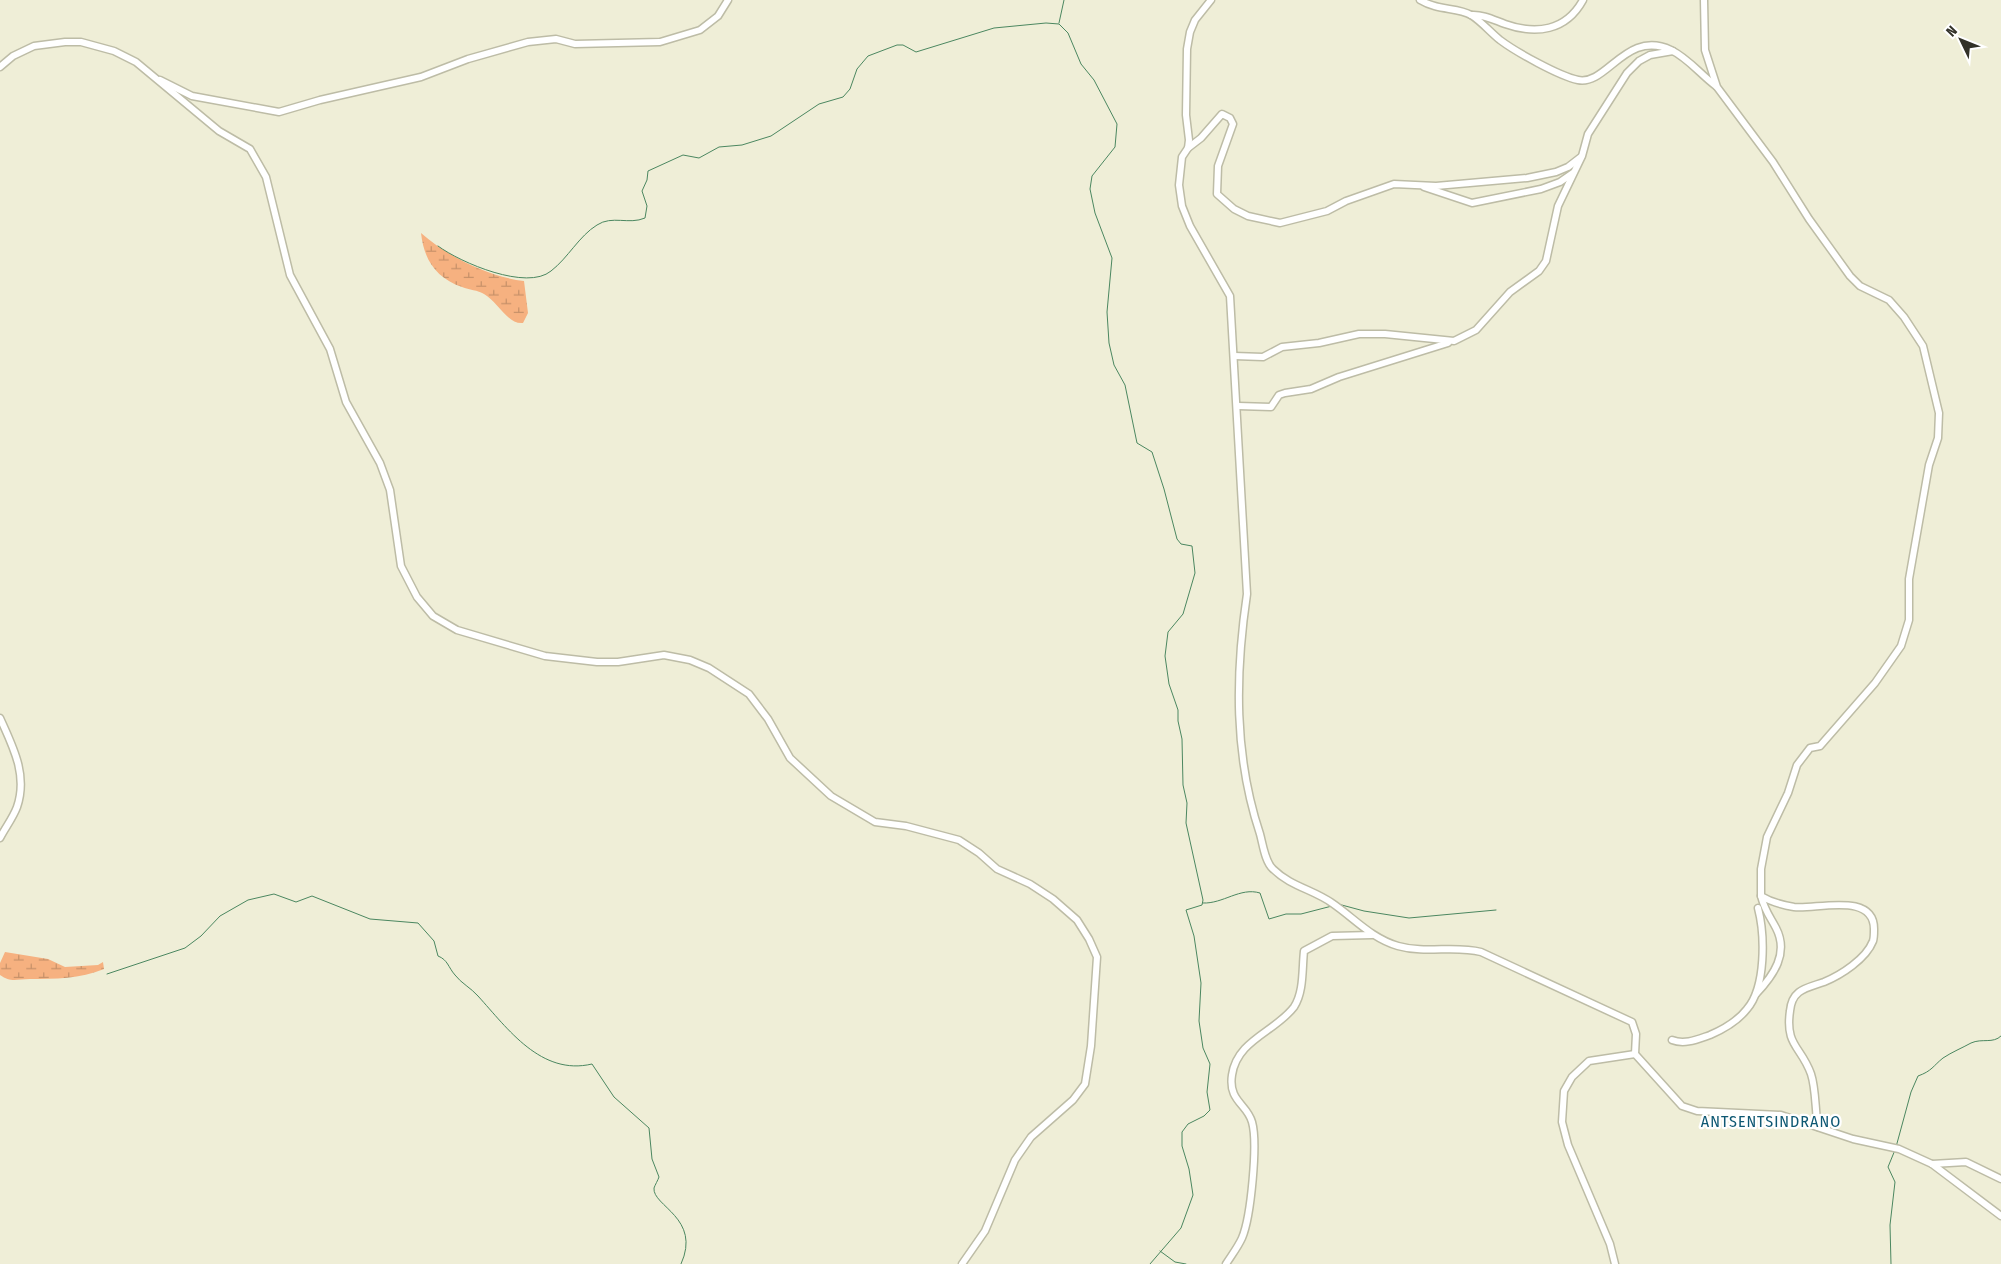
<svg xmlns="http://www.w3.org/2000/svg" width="2001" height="1264" font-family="'Fira Sans Condensed',sans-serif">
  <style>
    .wetland { fill: url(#wetland-marsh) }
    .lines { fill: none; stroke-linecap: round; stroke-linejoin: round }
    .stream { stroke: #4b8760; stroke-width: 1 }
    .minor-casing { stroke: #bdbca6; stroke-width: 9 }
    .minor { stroke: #fff; stroke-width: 6 }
    .labels { text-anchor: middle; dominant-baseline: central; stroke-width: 4.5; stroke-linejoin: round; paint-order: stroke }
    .neighbourhood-label { font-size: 16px; letter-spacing: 1px; fill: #0e5873; stroke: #fff }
  </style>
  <defs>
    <pattern id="wetland-marsh" width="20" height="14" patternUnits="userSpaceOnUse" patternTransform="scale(1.25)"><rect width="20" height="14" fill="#f6b180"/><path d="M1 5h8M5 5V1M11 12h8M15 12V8" fill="none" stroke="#c89169"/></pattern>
  </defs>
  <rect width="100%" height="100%" fill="#efeed7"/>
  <g class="wetland">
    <path d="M421,233C447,256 489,277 524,281L528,313L523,323C508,325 497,301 484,294C478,290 469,290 462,287C436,278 424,260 421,233Z"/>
    <path d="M5,952L48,959L65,967L98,965L103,962L104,969C80,979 55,979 30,979C17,979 11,983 0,975V963Z"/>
  </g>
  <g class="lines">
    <g class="stream">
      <polyline points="1059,23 1064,0"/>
      <path d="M438,246C461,263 527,291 551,271C568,258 579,236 597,225C612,215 629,225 645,218L647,206L642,191L647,180L648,171L683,155L699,158L719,147L742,145L771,136L819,104L843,97L850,89L857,69L868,56L897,45H903L916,52L994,28L1046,23L1059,24L1068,33L1081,64L1094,80L1117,124L1115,147L1092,176L1090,189L1095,213L1112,258L1107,312L1109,343L1114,365L1125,385L1137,443L1152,452L1164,489L1177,539L1181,544L1192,546L1195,573L1183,614L1168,632L1165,656L1169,684L1178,710V721L1182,739L1183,785L1187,803L1186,823L1203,900L1202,905L1186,910L1194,936L1201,983L1199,1021L1203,1048L1210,1064L1207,1092L1210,1110L1204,1116L1188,1124L1182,1132V1146L1189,1169L1193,1195L1181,1228L1150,1264"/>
      <path d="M1203,903C1223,904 1240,887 1260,893L1269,919L1286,914H1301L1332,906"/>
      <polyline points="1338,904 1364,911 1409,918 1496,910"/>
      <path d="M107,974L185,948L201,936L220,916L248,900L274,894L296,902L312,896L370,919L418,923L434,941L438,956C448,960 448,967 455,975C461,983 471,988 478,996C508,1029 541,1076 592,1064L614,1097L649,1128L652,1159L659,1177C658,1180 655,1185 654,1188C652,1206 702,1218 681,1264"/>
      <path d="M1896,1147L1911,1092L1918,1076C1932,1071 1933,1066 1943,1058C1952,1052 1962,1048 1971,1043C1982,1038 1993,1044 2001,1036"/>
      <polyline points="1160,1251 1175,1262 1186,1264"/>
      <polyline points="1891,1264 1890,1225 1895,1182 1888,1167 1895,1150"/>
    </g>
    <defs>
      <g id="minor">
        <path d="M1211,0L1195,20L1190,32L1187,49L1186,115L1189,140L1188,148L1182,157L1179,185L1182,206L1190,226L1230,296L1247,594C1235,675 1234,756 1260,834C1263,845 1265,862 1273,869C1290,886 1314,890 1332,903C1354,918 1371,938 1398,946C1426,954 1454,945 1481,952L1632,1022L1636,1034L1635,1054L1682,1106L1697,1111L1781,1115L1853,1139L1899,1149L1932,1164L2001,1216"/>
        <path d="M1420,0C1438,11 1457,7 1471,15C1481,21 1490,32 1500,40C1516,52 1559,76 1578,80C1607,86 1626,29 1671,50C1688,58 1701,75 1716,86"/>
        <path d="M1704,0L1705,50L1717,87L1773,162L1809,219L1850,276L1860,286L1889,300L1904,317L1923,346L1939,413L1938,438L1929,465L1909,579V620L1901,646L1875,683L1820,746L1810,748L1797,765L1788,793L1767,837L1761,869V896C1771,902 1782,905 1794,907C1815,910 1875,891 1874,930C1874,933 1874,938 1873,941C1866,959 1841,975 1824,982C1807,988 1792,989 1790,1011C1785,1046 1801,1046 1811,1074C1816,1089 1815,1110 1818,1127"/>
        <path d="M1471,15C1483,14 1494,20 1505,24C1536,35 1566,31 1583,0"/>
        <polyline points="0,67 13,56 34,46 65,42 81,42 114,51 136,62 219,131 250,149 266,177 290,275 330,349 346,402 380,463 390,490 401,566 417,597 433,616 457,630 545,656 597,662 618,662 664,655 690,660 709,668 749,694 768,719 790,758 831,796 875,822 906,826 959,840 979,853 997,869 1030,884 1053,899 1077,920 1089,939 1097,957 1091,1046 1085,1084 1073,1100 1031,1137 1015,1160 985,1231 962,1264"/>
        <polyline points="160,80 192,96 279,112 320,100 421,77 468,59 528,42 556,39 575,44 660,42 700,30 718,16 728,0"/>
        <polyline points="1188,148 1201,138 1222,114 1230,118 1233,124 1218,166 1217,194 1234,209 1248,216 1280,223 1327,211 1346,201 1394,184 1436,186 1527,178 1556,172 1568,167 1581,157"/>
        <polyline points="1424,187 1472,203 1541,189 1560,182 1573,173"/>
        <polyline points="1234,356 1263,357 1282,347 1319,343 1359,334 1385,334 1454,341 1476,330 1510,292 1539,271 1546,261 1558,206 1582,156 1588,134 1627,73 1639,61 1650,55 1673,51"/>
        <polyline points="1238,406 1271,407 1279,395 1285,393 1311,389 1339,377 1448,343"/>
        <path d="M0,718C13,747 28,775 17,807C13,818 5,828 0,838"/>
        <path d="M1756,994C1774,975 1789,953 1776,928C1769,915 1765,911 1761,896"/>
        <path d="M1672,1040C1685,1045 1698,1039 1710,1035C1724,1029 1737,1022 1747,1009C1766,987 1765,935 1758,908"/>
        <polyline points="1932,1164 1966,1162 2001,1179"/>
        <path d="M1226,1264C1231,1256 1238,1247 1242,1238C1251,1217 1258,1143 1252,1122C1247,1104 1228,1101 1232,1075C1237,1040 1275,1032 1294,1007C1304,992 1302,969 1304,951L1332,936L1372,935"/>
        <polyline points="1615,1264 1610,1244 1568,1145 1562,1122 1564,1091 1572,1077 1589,1061 1635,1054"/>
      </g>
    </defs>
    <use href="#minor" class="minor-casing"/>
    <use href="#minor" class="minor"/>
  </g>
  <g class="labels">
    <g class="neighbourhood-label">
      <text x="1771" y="1121">ANTSENTSINDRANO</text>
    </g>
  </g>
  <g transform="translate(1961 40) rotate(313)" stroke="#ffffff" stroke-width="4" paint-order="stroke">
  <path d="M0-4L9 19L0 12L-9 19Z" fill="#323128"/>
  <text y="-8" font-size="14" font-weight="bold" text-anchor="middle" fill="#323128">N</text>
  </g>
</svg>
